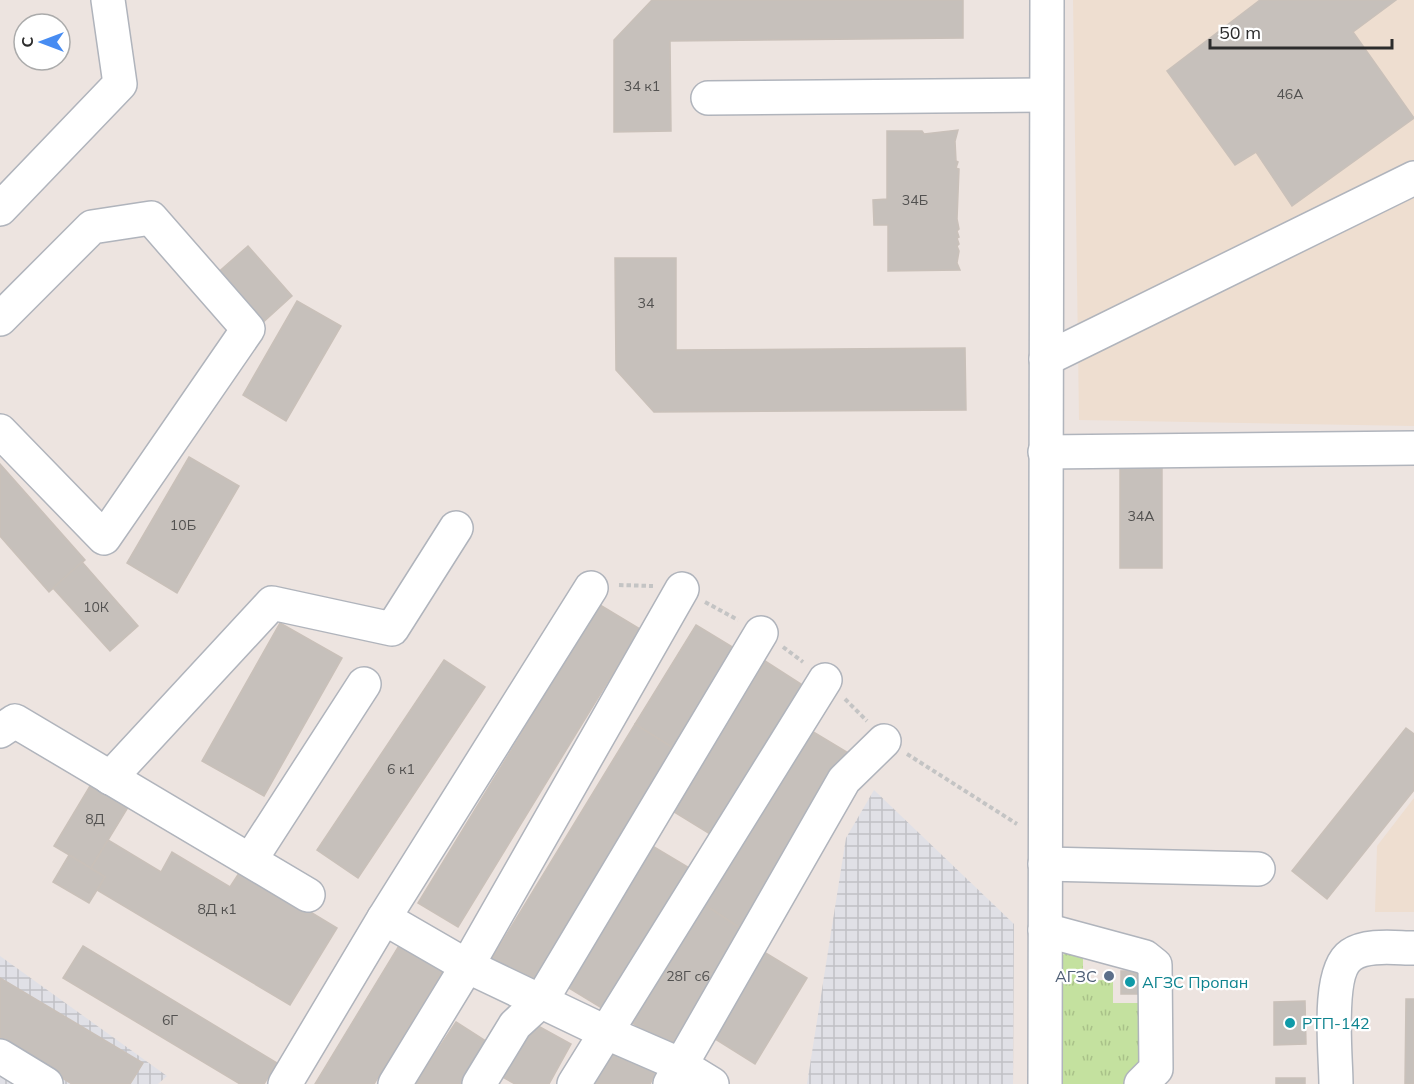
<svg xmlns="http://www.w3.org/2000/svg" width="1414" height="1084" font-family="Mulish,sans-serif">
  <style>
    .industrial { fill: url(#industrial-grid) }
    .education { fill: #eeded0 }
    .grass { fill: url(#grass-tufts) }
    .building { fill: #c6c0bb; stroke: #c9c0b9; stroke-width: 1.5 }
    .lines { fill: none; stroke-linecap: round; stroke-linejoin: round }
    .minor-casing { stroke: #b0b4bc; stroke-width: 36 }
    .path { stroke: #c4c4c4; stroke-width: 4; stroke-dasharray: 4.5 3; stroke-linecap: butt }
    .minor { stroke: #fff; stroke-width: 33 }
    .service-dot { fill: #5c6f8a; stroke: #fff; stroke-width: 2 }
    .culture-dot { fill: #0f9aa8; stroke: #fff; stroke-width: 2 }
    .labels { text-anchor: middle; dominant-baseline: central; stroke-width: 4.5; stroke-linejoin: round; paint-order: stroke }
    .number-label { font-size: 14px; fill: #525150 }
    .service-label { font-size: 16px; fill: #4e5e75; stroke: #fff; text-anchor: end }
    .culture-label { font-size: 16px; fill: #0d838f; stroke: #fff; text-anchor: start }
  </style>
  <defs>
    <pattern id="industrial-grid" width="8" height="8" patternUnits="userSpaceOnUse" patternTransform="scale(1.5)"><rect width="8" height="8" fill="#e0e0e6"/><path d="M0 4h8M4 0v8" fill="none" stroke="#c0c0c5"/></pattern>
    <pattern id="grass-tufts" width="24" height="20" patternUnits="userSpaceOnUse" patternTransform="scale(1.5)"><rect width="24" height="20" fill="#c4e19f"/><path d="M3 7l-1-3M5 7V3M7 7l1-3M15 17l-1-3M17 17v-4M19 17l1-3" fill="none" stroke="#a9c189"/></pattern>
  </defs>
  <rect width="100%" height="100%" fill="#ede4e0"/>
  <g class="industrial">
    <polygon points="874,790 1014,924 1013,1084 807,1084 846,838"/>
    <polygon points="0,956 167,1076 158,1084 0,1084"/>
  </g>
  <g class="education">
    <polygon points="1073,0 1414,0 1414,426 1079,420"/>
    <polygon points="1414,798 1414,912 1375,912 1377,846"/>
  </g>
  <polygon class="grass" points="1068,950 1083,956 1083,980 1113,980 1113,1003 1138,1003 1139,1069 1128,1084 1055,1084 1062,956"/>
  <g class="building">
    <polygon points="652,0 963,0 963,38 670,41 671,131 614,132 614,40"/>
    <polygon points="1260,0 1396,0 1353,32 1414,118 1292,206 1256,152 1235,165 1167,71"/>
    <polygon points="958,130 955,141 956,161 958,162 956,168 959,169 957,219 959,229 957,231 959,237 957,238 959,244 957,246 959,251 957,263 960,270 888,271 888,225 874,225 873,200 887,199 887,131 922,131 924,134"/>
    <polygon points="248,246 292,296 259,326 215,275"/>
    <polygon points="615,258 676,258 676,350 965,348 966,410 654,412 616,370"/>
    <polygon points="297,301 341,326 286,421 243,395"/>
    <polygon points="189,457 239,486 177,593 127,563"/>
    <rect x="1120" y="463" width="42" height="105"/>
    <polygon points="0,464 85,560 49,592 0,536"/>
    <polygon points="82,562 138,626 110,651 53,588"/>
    <polygon points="600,605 640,629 458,927 418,903"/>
    <polygon points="280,623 342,658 264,796 202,761"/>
    <polygon points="696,625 739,651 678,751 635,724"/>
    <polygon points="444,660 485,687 358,878 317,850"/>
    <polygon points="765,661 804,686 710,834 671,810"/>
    <polygon points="635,724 678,751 534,986 491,960"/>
    <polygon points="1406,728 1414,734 1414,790 1327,899 1292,871"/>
    <polygon points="810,730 855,757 746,932 702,903"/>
    <polygon points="96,776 133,799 91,868 54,846"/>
    <polygon points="108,840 161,872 172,852 230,887 241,870 337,928 290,1005 97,890 105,877 91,868"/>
    <polygon points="649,844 691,869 605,1010 564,985"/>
    <polygon points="69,855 105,877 89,903 53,882"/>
    <polygon points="702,903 746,932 673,1048 629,1021"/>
    <polygon points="400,944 443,970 374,1084 315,1084"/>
    <polygon points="83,946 277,1063 264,1084 240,1084 63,978"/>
    <polygon points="764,952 807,978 755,1064 712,1037"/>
    <polygon points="1121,971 1139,971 1140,994 1121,994"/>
    <polygon points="0,978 143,1063 130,1084 72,1084 0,1040"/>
    <polygon points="1406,999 1414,999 1414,1084 1405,1084"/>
    <polygon points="1305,1001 1306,1044 1274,1045 1274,1002"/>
    <polygon points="529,1021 571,1044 549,1084 515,1084 499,1075"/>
    <polygon points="456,1022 492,1045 467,1084 415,1084"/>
    <polygon points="613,1047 656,1073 650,1084 590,1084"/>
    <rect x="1276" y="1078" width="29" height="6"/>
  </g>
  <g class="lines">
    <defs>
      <g id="minor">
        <polyline points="708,98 1046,95"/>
        <polyline points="0,209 120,84 108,0"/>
        <polyline points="0,319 92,227 151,218 248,329 104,538 0,431"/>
        <polyline points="1046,359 1414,178"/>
        <polyline points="1045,452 1414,448"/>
        <polyline points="0,731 15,721 308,895"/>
        <polyline points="110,778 272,603 392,629 456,528"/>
        <polyline points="251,859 364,684"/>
        <polyline points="1045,864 1258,869"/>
        <polyline points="384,918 467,966 682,589"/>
        <polyline points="1045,930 1145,957 1155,965 1156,1069 1141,1084"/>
        <polyline points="0,1056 46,1084"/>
        <polyline points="285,1084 384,918 591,588"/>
        <polyline points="395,1084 467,966 605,1032 681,1065 712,1084"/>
        <polyline points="479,1084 515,1025 541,1001 761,633"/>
        <polyline points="574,1084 825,680"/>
        <polyline points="670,1084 844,780 884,741"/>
        <polyline points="1045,1084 1047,0"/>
        <path d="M1336,1084C1336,1055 1326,972 1351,955C1367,944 1395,948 1414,948"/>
      </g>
    </defs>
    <use href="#minor" class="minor-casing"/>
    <g class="path">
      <polyline points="619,585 653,586"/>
      <polyline points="705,602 738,620"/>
      <polyline points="783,647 803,662"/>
      <polyline points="845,699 867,721"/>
      <polyline points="907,754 1017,824"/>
    </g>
    <use href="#minor" class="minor"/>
  </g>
  <circle class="service-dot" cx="1109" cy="976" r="6"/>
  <g class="culture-dot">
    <circle cx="1130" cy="982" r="6"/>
    <circle cx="1290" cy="1023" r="6"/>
  </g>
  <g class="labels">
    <g class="number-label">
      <text x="642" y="86">34 к1</text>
      <text x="1290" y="94">46А</text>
      <text x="915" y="200">34Б</text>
      <text x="646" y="303">34</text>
      <text x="1141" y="516">34А</text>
      <text x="183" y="525">10Б</text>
      <text x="96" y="607">10К</text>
      <text x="401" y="769">6 к1</text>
      <text x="95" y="819">8Д</text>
      <text x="217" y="909">8Д к1</text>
      <text x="688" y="976">28Г с6</text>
      <text x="170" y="1020">6Г</text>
    </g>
    <g class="service-label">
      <text x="1097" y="976">АГЗС</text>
    </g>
    <g class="culture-label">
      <text x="1142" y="982">АГЗС Пропан</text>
      <text x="1302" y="1023">РТП-142</text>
    </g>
  </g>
  <g transform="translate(42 42) rotate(270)"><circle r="28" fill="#ffffff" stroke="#ababab" stroke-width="1.5"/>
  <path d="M0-4.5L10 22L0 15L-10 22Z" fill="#478cf2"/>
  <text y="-9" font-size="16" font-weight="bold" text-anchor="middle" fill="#2c2c2c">С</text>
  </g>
  <path d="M1210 39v9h182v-9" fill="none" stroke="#2c2c2c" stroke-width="3"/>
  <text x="1219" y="39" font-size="18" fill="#2c2c2c" stroke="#ffffff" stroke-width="4.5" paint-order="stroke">50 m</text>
</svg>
